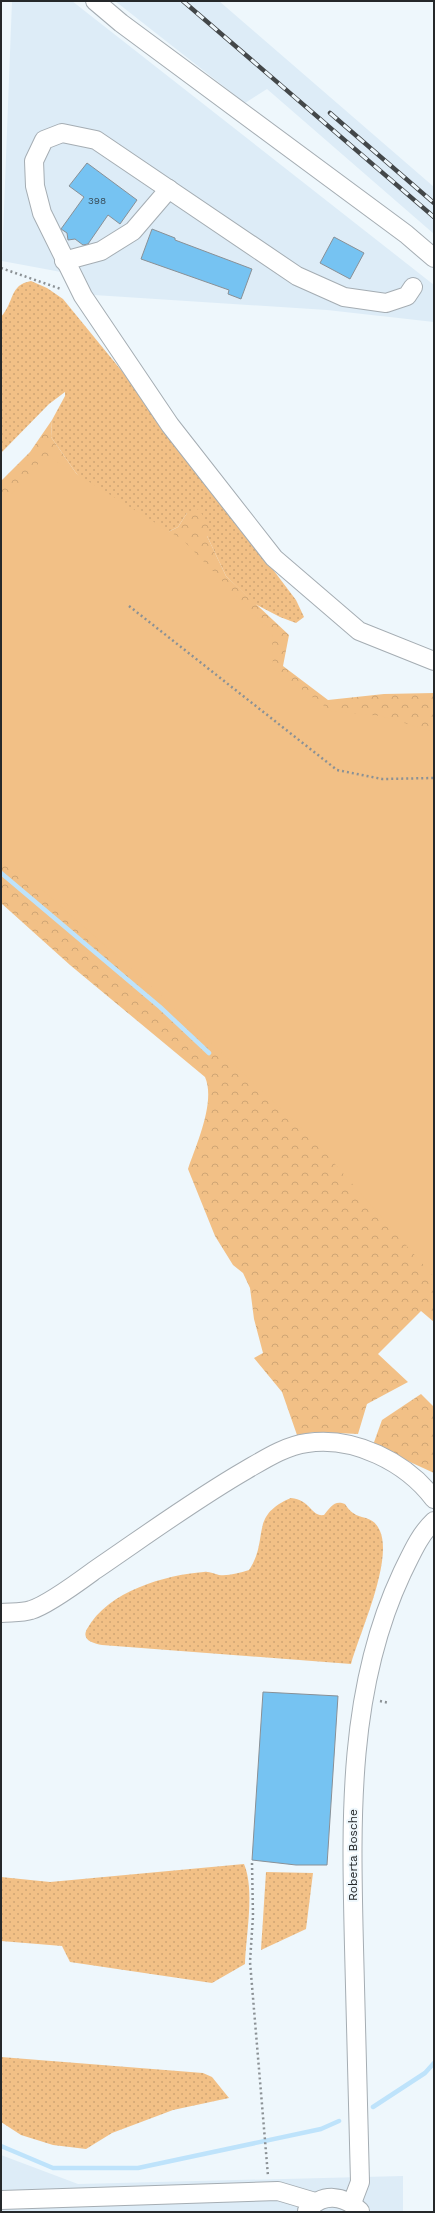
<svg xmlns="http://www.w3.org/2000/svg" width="435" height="2213" font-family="'Work Sans',sans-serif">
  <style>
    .built { fill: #ddecf7 }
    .grass { fill: url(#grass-dots) }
    .forest { fill: url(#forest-crowns) }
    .green { fill: #f2c086 }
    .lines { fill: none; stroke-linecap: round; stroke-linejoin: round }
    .stream { stroke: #bee3fb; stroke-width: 4.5 }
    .building { fill: #76c3f2; stroke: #899096 }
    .minor-casing { stroke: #a5adb3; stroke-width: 20 }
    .path { stroke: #8b9195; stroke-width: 2.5; stroke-dasharray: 2 3; stroke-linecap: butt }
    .minor { stroke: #fff; stroke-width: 18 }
    .rail-casing { stroke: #434749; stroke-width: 4.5 }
    .rail { stroke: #eef7fc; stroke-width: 3; stroke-dasharray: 9; stroke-linecap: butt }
    .labels { text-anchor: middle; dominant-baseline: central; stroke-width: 4; stroke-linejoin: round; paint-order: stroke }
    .number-label { font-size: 10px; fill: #394f5c }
    .street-label { font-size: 12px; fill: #25282a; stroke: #eef7fc }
  </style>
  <defs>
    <pattern id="grass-dots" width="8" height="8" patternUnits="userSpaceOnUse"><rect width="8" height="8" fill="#f2c086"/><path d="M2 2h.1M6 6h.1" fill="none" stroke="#cfa574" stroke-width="1.8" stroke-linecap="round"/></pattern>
    <pattern id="forest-crowns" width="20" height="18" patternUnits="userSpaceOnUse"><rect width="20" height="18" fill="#f2c086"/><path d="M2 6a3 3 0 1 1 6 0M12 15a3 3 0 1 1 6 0" fill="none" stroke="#cfa574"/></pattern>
  </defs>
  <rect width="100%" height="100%" fill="#eef7fc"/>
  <g class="built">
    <polygon points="12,1 72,1 434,285 434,322 327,310 94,295 61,272 2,261"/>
    <polygon points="115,1 219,1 434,187 434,234 267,89 245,103"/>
    <polygon points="1,2155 78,2184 403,2176 403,2212 1,2212"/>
  </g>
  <g class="grass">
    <path d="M31,281L47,288L63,299L130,381L296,600L304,617L296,623L280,617L255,604L226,576L207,536L187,513L178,527L168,532L95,495L76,473L51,437L52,420L65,396V392L49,404L1,453V317C15,301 9,285 31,281Z"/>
    <path d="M291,1498C311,1500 311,1517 324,1515C331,1507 334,1500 345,1504C347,1507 350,1511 353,1513C363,1520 373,1515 380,1531C393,1561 360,1632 351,1664L102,1645C93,1643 81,1640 87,1629C108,1591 165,1575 204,1572C209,1571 214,1574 219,1575C229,1576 239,1573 249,1570C270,1539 248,1516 291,1498Z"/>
    <path d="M244,1864C255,1890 246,1935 245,1964L212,1983L70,1962L62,1946L1,1941V1877L50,1882Z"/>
    <polygon points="266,1872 313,1873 306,1929 261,1950"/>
    <polygon points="1,2057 203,2073 212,2077 229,2098 173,2110 112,2133 86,2149 53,2145 21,2135 1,2122"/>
  </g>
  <g class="forest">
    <path d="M52,420L51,437L76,473L95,495L168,532L178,527L187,513L199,509L209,527L207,536L226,576L289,635L283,666L328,700L384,694L434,693V1322L421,1311L378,1354L408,1382L367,1404L358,1434L315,1432L297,1435L282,1392L254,1358L263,1353L254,1319L250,1288L243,1273L233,1265L215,1236L188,1169C196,1145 216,1102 205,1077L70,965L1,903V481L30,452Z"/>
    <polygon points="421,1394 434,1407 434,1473 373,1445 382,1420"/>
  </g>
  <polygon class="green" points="46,455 183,540 272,633 273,668 331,711 381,716 434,732 434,1277 313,1139 155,990 1,853 1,506"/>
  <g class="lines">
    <g class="stream">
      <polyline points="1,873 160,1007 209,1053"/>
      <polyline points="373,2107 425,2073 434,2063"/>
      <polyline points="1,2146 53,2168 138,2168 321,2129 339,2121"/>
    </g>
  </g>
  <g class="building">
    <polygon points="87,163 137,200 120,224 108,215 88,244 83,245 75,239 68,240 67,233 61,229 84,197 69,186"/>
    <polygon points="152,229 175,238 175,240 252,269 241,299 228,294 229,290 141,259"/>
    <polygon points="334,237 364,253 350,279 320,263"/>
    <polygon points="263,1692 338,1696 327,1865 296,1865 252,1860"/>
  </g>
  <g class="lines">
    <defs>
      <g id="minor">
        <polyline points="95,1 121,23 406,234 434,258"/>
        <polyline points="64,261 101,251 133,231 169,189"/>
        <polyline points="413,287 407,296 386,303 344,297 297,276 96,140 62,133 44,140 34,161 35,186 42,213 83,296 170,425 274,558 359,631 434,661"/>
        <path d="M1,1613C11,1612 22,1613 31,1610C48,1605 80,1581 95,1570C145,1536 194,1500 246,1470C265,1459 285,1446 307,1443C354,1436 406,1462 434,1499"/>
        <polyline points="1,2200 278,2191 315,2202"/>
        <path d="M352,2203L360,2182C358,2103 356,2025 354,1947C351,1820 347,1690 402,1573C411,1555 419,1535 434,1521"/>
        <path d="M307,2211C322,2192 344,2195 360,2211"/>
      </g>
    </defs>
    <use href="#minor" class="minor-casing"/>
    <g class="path">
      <polyline points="1,268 61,289"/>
      <polyline points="129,606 337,770 382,779 434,778"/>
      <polyline points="380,1701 389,1703"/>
      <polyline points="252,1863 253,1916 250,1962 268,2176"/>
    </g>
    <use href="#minor" class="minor"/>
    <defs>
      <g id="rail">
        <polyline points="183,1 434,217"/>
        <polyline points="330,113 434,203"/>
      </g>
    </defs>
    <use href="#rail" class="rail-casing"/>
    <use href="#rail" class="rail"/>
  </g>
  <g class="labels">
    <g class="number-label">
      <text x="97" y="200">398</text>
    </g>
    <g class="street-label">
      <text transform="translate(353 1855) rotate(-90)">Roberta Bosche</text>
    </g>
  </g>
  <rect width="435" height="2213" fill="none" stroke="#25282a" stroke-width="4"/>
</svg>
